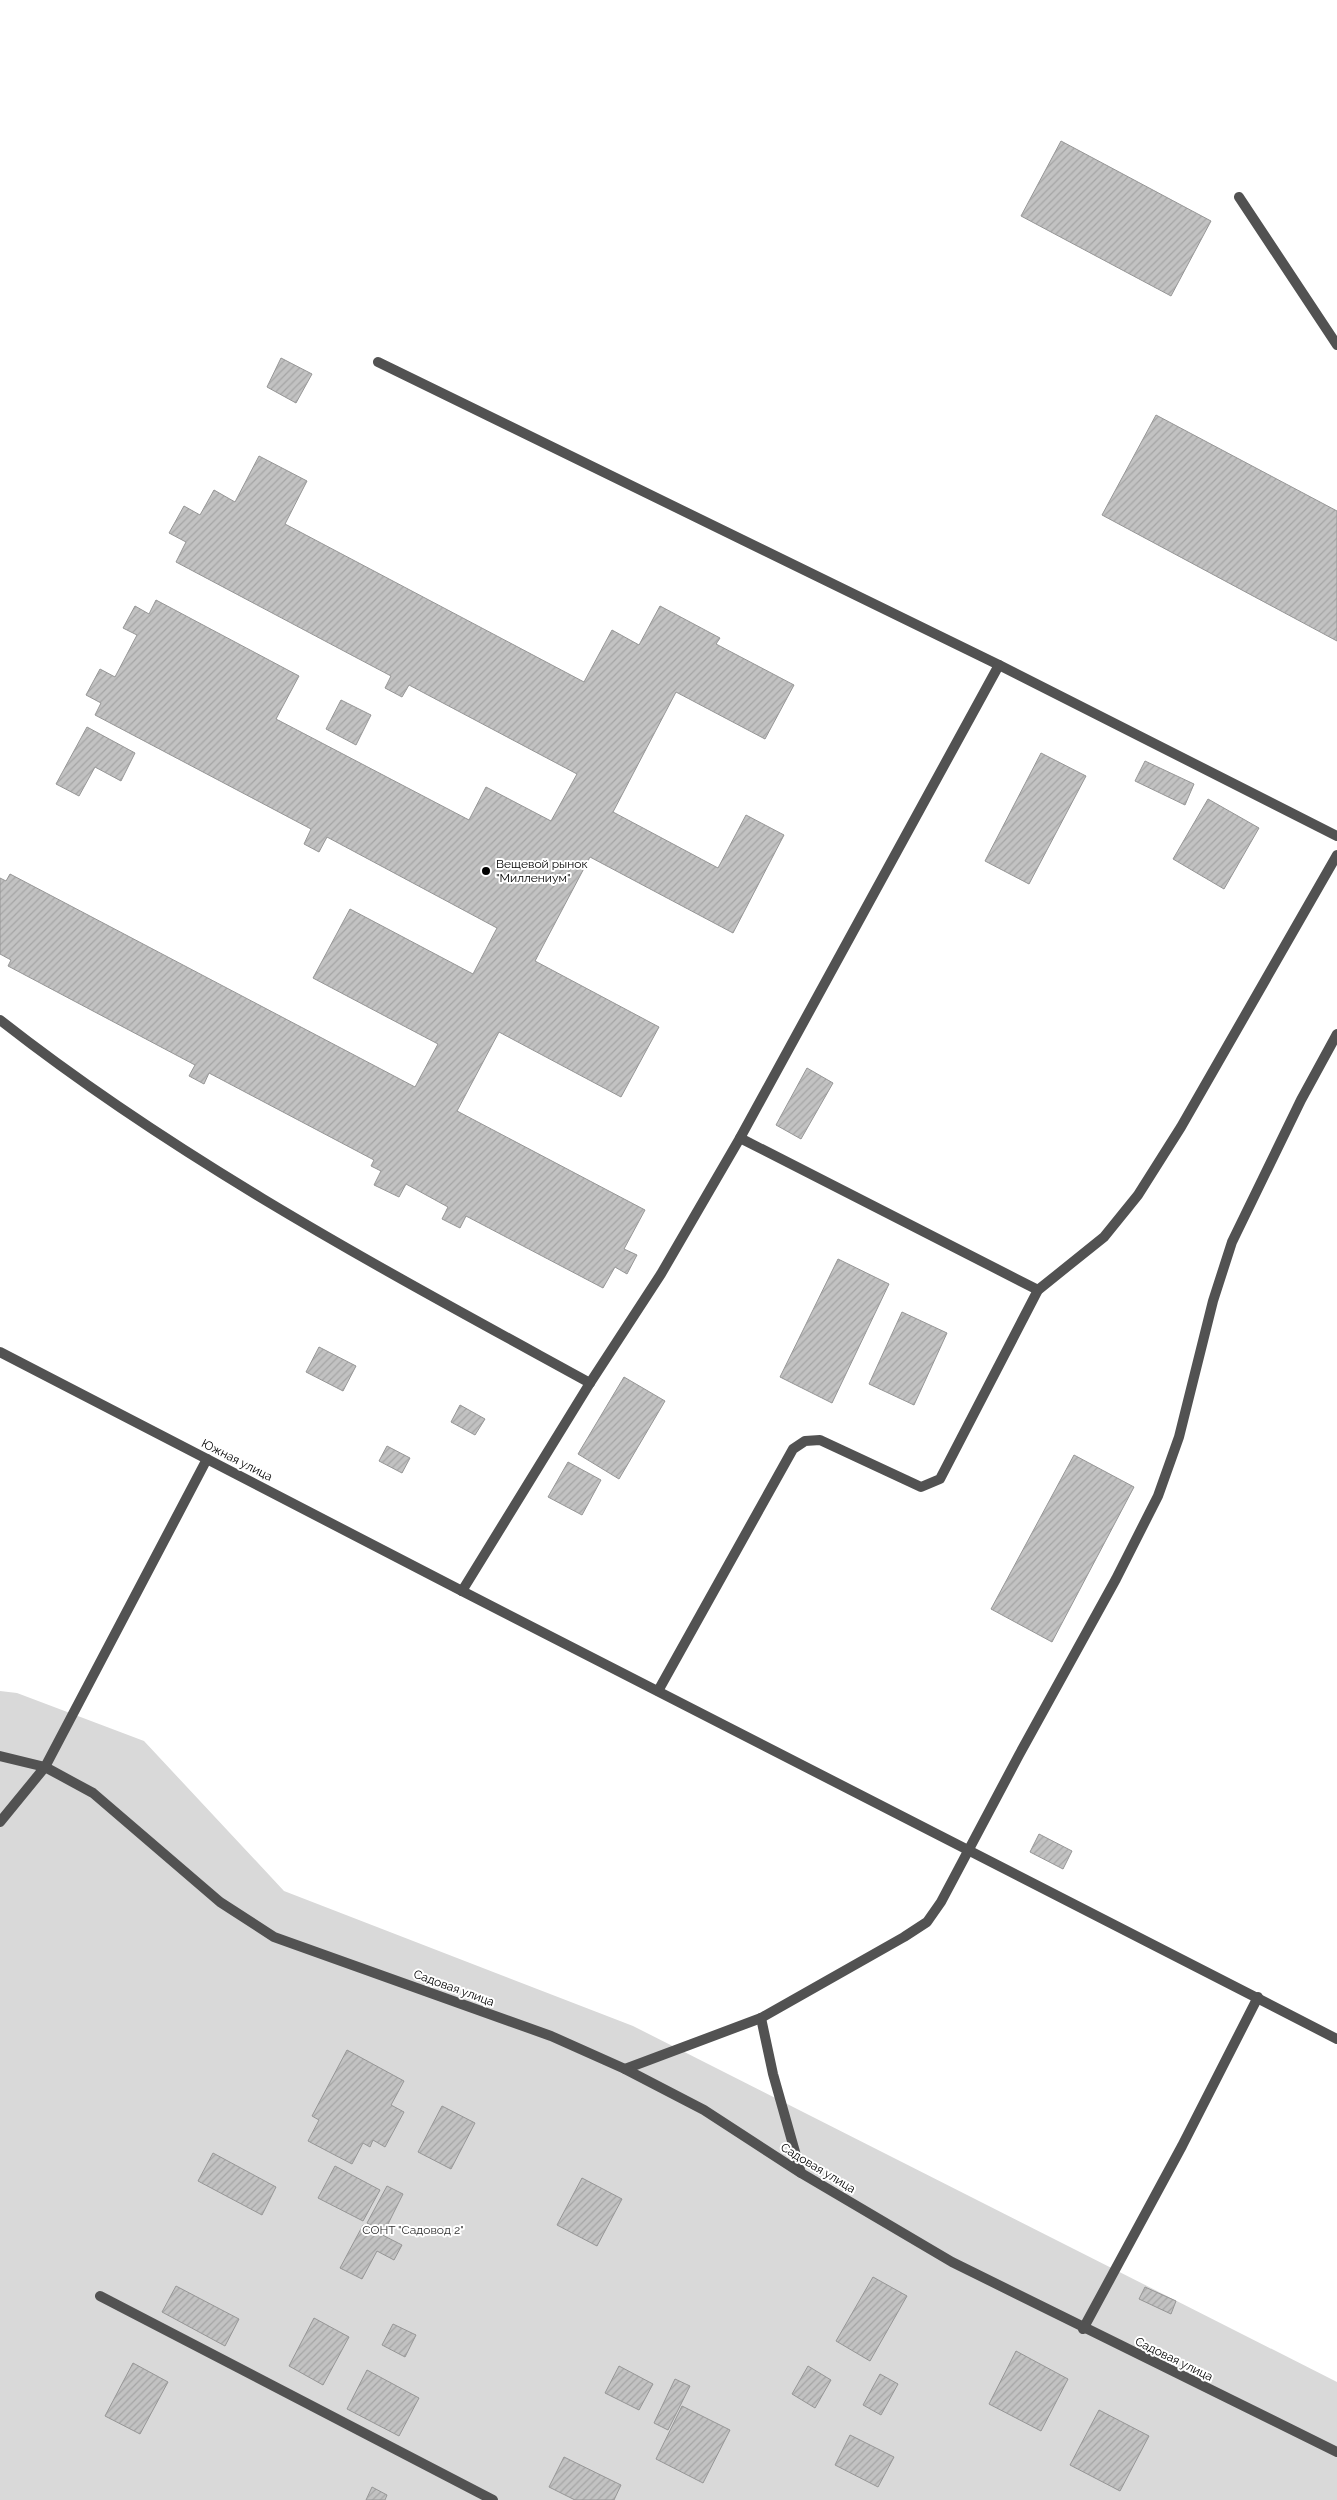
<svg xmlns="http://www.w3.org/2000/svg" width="1337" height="2500" font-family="Raleway,sans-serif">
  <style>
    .garden { fill: #d9d9d9 }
    .building { fill: url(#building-hatch); stroke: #969696 }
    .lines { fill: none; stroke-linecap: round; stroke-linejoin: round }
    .service { stroke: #525252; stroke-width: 10 }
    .minor { stroke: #525252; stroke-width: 10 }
    .tertiary { stroke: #525252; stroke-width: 10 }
    .poi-dot { fill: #000; stroke: #fff; stroke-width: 2 }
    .labels { text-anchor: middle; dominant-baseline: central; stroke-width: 4; stroke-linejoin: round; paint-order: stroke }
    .poi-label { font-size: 12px; fill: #000; stroke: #fff; text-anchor: start }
    .street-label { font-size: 12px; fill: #000; stroke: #fff }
    .park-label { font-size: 12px; fill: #303030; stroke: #fff }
  </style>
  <defs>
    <pattern id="building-hatch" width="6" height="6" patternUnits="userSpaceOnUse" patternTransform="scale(1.25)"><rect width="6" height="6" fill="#c2c2c2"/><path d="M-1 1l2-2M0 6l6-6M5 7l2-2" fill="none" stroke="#a5a5a5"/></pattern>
  </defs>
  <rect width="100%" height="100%" fill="#fff"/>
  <polygon class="garden" points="0,1691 17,1693 144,1741 284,1891 633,2026 1337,2382 1337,2500 0,2500"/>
  <g class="building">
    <polygon points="1061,141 1211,221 1171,296 1021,216"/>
    <polygon points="281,358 312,374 296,403 267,387"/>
    <polygon points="1156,415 1337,511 1337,641 1102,515"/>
    <polygon points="259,456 307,481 285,524 584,682 612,630 639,645 660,606 720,638 716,644 794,685 765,739 676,692 613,812 718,868 746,815 784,835 733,933 590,857 535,961 659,1027 621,1097 499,1032 457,1111 645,1210 624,1249 637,1255 627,1274 615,1267 603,1288 466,1216 460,1228 442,1219 448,1207 406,1184 399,1197 374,1185 381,1171 371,1166 374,1160 209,1073 204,1084 189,1076 195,1065 8,966 11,960 0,954 0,878 6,881 10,874 415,1087 438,1044 313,978 350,909 473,974 497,928 327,837 319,852 304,844 311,829 95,715 101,703 86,695 100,669 115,677 137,635 123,628 135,606 149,614 156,600 299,676 276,719 469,820 486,787 551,821 577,774 409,685 402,697 385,688 391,676 176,562 186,542 169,533 184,506 200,515 214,490 235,502"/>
    <polygon points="341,700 371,715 356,745 326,729"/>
    <polygon points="87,727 135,753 121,781 95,767 79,796 56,784"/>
    <polygon points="1041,753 1086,776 1029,884 985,861"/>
    <polygon points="1145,761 1194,784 1185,805 1135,781"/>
    <polygon points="1208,799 1259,828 1224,889 1173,859"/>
    <polygon points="807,1068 833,1083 801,1139 776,1125"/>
    <polygon points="838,1259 889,1284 832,1403 780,1377"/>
    <polygon points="902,1312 947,1333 914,1405 869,1384"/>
    <polygon points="319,1347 356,1366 343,1391 306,1372"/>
    <polygon points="624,1377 665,1401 619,1479 578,1454"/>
    <polygon points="460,1405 485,1419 475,1435 451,1422"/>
    <polygon points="387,1446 410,1458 402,1473 379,1461"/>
    <polygon points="1074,1455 1134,1487 1052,1642 991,1609"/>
    <polygon points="568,1462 601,1480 582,1515 548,1497"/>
    <polygon points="1039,1834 1072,1851 1063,1869 1030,1852"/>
    <polygon points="347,2050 404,2081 391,2105 404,2112 385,2147 373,2140 370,2147 363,2143 352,2164 308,2141 319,2120 312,2116"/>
    <polygon points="442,2106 475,2123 451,2169 418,2152"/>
    <polygon points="213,2153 276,2187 262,2215 198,2181"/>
    <polygon points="335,2166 380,2190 363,2221 318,2198"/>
    <polygon points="582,2178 622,2199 597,2246 557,2225"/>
    <polygon points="387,2186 403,2194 384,2232 367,2223"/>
    <polygon points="363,2225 402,2245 394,2260 377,2251 362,2279 340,2268"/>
    <polygon points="873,2277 907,2296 870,2361 836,2341"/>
    <polygon points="176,2286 239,2319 225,2346 162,2312"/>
    <polygon points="1145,2287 1176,2301 1171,2314 1139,2299"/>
    <polygon points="314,2318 349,2337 323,2385 289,2366"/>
    <polygon points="393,2324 416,2335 405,2357 382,2345"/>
    <polygon points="1016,2351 1068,2379 1041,2431 989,2404"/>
    <polygon points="133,2363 168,2382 140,2434 105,2416"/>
    <polygon points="619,2366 653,2384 639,2410 605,2393"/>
    <polygon points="808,2366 831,2380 815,2408 792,2394"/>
    <polygon points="367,2370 419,2398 399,2436 347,2409"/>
    <polygon points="880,2374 898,2384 881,2415 863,2405"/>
    <polygon points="675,2379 690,2386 668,2430 654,2423"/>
    <polygon points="682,2406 730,2430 703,2483 656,2459"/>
    <polygon points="1099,2410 1149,2436 1120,2491 1070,2465"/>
    <polygon points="850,2435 894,2457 878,2487 835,2465"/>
    <polygon points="564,2457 621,2485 614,2500 575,2500 549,2487"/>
    <polygon points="372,2487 387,2495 385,2500 366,2500"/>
  </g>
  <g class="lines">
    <g class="service">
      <polyline points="1239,197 1337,345"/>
      <polyline points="378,362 999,665"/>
      <path d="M0,1020C182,1163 388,1272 590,1383"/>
      <polyline points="740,1138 1038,1290"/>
      <polyline points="462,1591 590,1383 661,1274 740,1138 999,665 1337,836"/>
      <polyline points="658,1691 793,1449 805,1441 820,1440 921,1487 940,1479 1038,1290 1104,1237 1138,1195 1181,1127 1337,855"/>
      <polyline points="0,1822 45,1767 207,1459"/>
      <polyline points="761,2018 773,2074 801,2173"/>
      <polyline points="625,2069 761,2018 904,1937 927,1922 941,1902 1019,1755 1116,1579 1158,1496 1179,1437 1213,1301 1232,1242 1301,1100 1337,1034"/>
      <polyline points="1083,2329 1182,2146 1258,1997"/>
    </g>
    <g class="minor">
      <polyline points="462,1591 1337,2039"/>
      <polyline points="0,1756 45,1767 93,1793 220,1902 274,1937 551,2036 625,2069 704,2110 801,2173 952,2262 1337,2452"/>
      <polyline points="100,2296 493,2500"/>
    </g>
    <polyline class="tertiary" points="0,1352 462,1591"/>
  </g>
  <circle class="poi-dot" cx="486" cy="871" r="5"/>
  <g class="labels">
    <g class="poi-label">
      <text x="496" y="864">Вещевой рынок<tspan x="496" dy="14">"Миллениум"</tspan></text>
    </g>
    <g class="street-label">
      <text transform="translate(237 1460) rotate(27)">Южная улица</text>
      <text transform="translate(454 1988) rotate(20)">Садовая улица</text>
      <text transform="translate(818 2168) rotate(31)">Садовая улица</text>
      <text transform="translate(1174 2359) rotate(26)">Садовая улица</text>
    </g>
    <g class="park-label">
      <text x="413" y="2230">СОНТ "Садовод 2"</text>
    </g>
  </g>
</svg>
